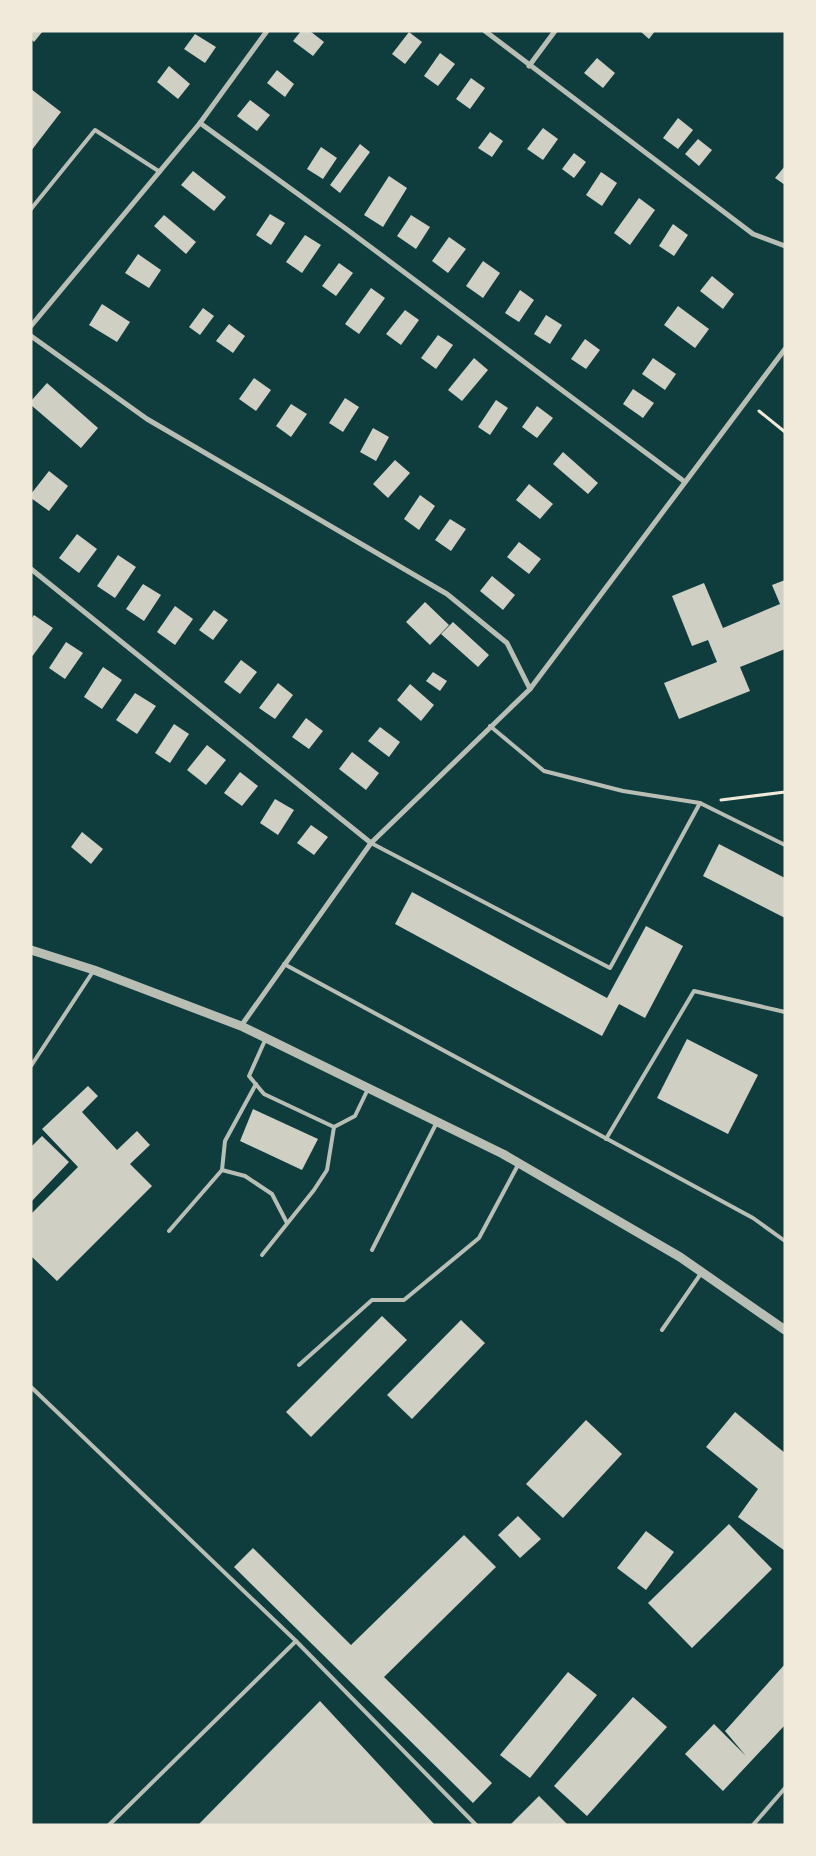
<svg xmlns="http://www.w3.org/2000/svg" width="816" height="1856" font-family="'Libre Baskerville',serif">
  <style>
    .building { fill: #cfcfc3 }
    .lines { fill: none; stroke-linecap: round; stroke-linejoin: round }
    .path { stroke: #f1e9da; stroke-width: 3 }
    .service { stroke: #b8beb3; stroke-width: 4 }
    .minor { stroke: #b8beb3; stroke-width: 5 }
    .tertiary { stroke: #b8beb3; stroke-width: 9 }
  </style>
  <rect width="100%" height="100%" fill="#0f3d3e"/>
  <g class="building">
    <polygon points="31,31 43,31 34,42 31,39"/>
    <polygon points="301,31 310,31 324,42 313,56 293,41"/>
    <polygon points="640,31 655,31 649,39"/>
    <polygon points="409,32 422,42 405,64 392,54"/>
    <polygon points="195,34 216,47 205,63 184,49"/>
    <polygon points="440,53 455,64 438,86 424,76"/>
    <polygon points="597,58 615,73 603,88 584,73"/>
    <polygon points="169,66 190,84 178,99 157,82"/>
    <polygon points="277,70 294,84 285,97 267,83"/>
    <polygon points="471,78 485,88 470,109 456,99"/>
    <polygon points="31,89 61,112 31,151"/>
    <polygon points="250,100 270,115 257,131 237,116"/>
    <polygon points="678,118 693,130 678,149 663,138"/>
    <polygon points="543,128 558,139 543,160 527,149"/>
    <polygon points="490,132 503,141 492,157 478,148"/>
    <polygon points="698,139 712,150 699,166 685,154"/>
    <polygon points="360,144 370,152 340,193 330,185"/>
    <polygon points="321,147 337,158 323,179 307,169"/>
    <polygon points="574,153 586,162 574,178 562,169"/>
    <polygon points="785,166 785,185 775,178"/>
    <polygon points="193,171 226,197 214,211 181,185"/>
    <polygon points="601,172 617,183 602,206 586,195"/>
    <polygon points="389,176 407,188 383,227 364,215"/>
    <polygon points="639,198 655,210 630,245 614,233"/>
    <polygon points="270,214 285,223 271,245 256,235"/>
    <polygon points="164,215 196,242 186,254 154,226"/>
    <polygon points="411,215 430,227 416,249 397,236"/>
    <polygon points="673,224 688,235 674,256 659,246"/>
    <polygon points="305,235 321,245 302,273 286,262"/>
    <polygon points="449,237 466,249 448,273 432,261"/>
    <polygon points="138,254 161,270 149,288 125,273"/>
    <polygon points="483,261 500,273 483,298 466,286"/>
    <polygon points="339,263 353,273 336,296 322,286"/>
    <polygon points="712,276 734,294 723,309 700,291"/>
    <polygon points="371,288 385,298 359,334 345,324"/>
    <polygon points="520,290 534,300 519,322 505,313"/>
    <polygon points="102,304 130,322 117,342 89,325"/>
    <polygon points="678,306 709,329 695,348 664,325"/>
    <polygon points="203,308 214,316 200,335 189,327"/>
    <polygon points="405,310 419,320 401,345 386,334"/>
    <polygon points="546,315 562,325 550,344 534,334"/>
    <polygon points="229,324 245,336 233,353 216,341"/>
    <polygon points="438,335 453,345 436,369 421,358"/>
    <polygon points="585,339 600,350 586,369 571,359"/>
    <polygon points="474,358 488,370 462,401 448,390"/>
    <polygon points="653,358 676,374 665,390 642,374"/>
    <polygon points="254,378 271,390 256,411 239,399"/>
    <polygon points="47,383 98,428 81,448 31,405 31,401"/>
    <polygon points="633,389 654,403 643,418 623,404"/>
    <polygon points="345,398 359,407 343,432 329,423"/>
    <polygon points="496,400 508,408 490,435 478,427"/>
    <polygon points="291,404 307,414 291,437 276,426"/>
    <polygon points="537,406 553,418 537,438 522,427"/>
    <polygon points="373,428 389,437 376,461 360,452"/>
    <polygon points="563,452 598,483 588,494 553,464"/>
    <polygon points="395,460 410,473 388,498 373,484"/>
    <polygon points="49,471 68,486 49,511 31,498 31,494"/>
    <polygon points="529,484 553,504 540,519 516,500"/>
    <polygon points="420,495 435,506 419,530 404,519"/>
    <polygon points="450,519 466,529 451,551 435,540"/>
    <polygon points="77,534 97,549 79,573 59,558"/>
    <polygon points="519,542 541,559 529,574 507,557"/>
    <polygon points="118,555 136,567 115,598 97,586"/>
    <polygon points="492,576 515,595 503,610 480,591"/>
    <polygon points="785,580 785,649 740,667 750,691 679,719 664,683 717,662 708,640 692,646 672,596 704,583 723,628 780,604 772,585"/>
    <polygon points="143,584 161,595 144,621 126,609"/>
    <polygon points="425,602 449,625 430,645 406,622"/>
    <polygon points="175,606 193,619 175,645 157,632"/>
    <polygon points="214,610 228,620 213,640 199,630"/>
    <polygon points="34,615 53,628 31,658 31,619"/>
    <polygon points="453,622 489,655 478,667 441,634"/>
    <polygon points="66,642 83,653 65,679 49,668"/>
    <polygon points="241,660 257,672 240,694 224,682"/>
    <polygon points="103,667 122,680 102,709 84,697"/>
    <polygon points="433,672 447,681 440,691 426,681"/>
    <polygon points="278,683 293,695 275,719 259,708"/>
    <polygon points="410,684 434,705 421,721 397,700"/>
    <polygon points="135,693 156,706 137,734 116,720"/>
    <polygon points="306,718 323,731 309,749 292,737"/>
    <polygon points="174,724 189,734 170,763 155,753"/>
    <polygon points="380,727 400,742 389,757 368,741"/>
    <polygon points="207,745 226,760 206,785 187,770"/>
    <polygon points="352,752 379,773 366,790 339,769"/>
    <polygon points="240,772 258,786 242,806 224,793"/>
    <polygon points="275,799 294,810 278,835 260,823"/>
    <polygon points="311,825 328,837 314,855 297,843"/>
    <polygon points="82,832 103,849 91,864 71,847"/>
    <polygon points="719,844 785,878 785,918 703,876"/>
    <polygon points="412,892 607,998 646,926 683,946 645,1018 619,1004 602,1036 395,924"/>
    <polygon points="687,1039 758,1075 728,1134 657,1098"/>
    <polygon points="88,1086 98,1096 82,1112 117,1150 137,1131 150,1145 130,1164 152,1186 57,1281 31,1256 31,1214 78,1167 42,1129"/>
    <polygon points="253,1109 318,1139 302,1170 240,1141"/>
    <polygon points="42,1136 69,1162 31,1202 31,1147"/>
    <polygon points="382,1316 407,1340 311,1437 286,1412"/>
    <polygon points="461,1320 485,1343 412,1419 387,1395"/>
    <polygon points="735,1412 785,1453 785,1551 738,1517 758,1489 706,1447"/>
    <polygon points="586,1420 622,1454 563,1518 526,1484"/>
    <polygon points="518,1516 541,1539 520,1558 498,1535"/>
    <polygon points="729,1524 772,1569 692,1648 648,1603"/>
    <polygon points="646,1531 674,1552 646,1590 617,1568"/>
    <polygon points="464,1535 496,1567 384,1677 492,1783 473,1803 234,1567 253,1548 351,1645"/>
    <polygon points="785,1664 785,1725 723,1791 685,1754 714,1724 746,1756 725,1731"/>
    <polygon points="568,1672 597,1695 530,1778 500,1755"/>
    <polygon points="633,1697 667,1727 587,1816 554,1786"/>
    <polygon points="320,1701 435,1825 198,1825"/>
    <polygon points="539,1796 568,1825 510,1825"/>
  </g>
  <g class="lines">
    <g class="path">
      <polyline points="759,411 785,432"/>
      <polyline points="721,800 785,792"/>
    </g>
    <g class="service">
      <polyline points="31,209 95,130 160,172"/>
      <polyline points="490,726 544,771 623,791 700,803"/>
      <polyline points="371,843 610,968 700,803 785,845"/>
      <polyline points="284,964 753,1218 785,1241"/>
      <polyline points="266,1038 249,1076 264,1094 334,1127 355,1116 368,1089"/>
      <polyline points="31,1066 94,970"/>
      <polyline points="606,1139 694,991 785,1012"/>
      <polyline points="222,1170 245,1176 272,1194 287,1223"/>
      <polyline points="169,1231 222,1170 225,1141 256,1084"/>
      <polyline points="372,1250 437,1122"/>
      <polyline points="262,1255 314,1190 327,1170 334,1127"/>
      <polyline points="662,1330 702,1272"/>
      <polyline points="299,1365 372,1300 404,1300 479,1238 519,1163"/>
      <polyline points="31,1387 296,1641 476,1825"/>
      <polyline points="109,1825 296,1641"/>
      <polyline points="753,1825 785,1788"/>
    </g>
    <g class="minor">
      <polyline points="485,31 753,234 785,246"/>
      <polyline points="529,66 555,31"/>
      <polyline points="200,123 349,231 685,482"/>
      <polyline points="31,326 200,123 267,31"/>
      <polyline points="31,336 147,419 447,594 507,643 530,689"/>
      <polyline points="31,569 371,843"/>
      <polyline points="241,1026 371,843 530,689 785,349"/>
    </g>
    <polyline class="tertiary" points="31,950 94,970 241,1026 503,1154 680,1257 785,1330"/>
  </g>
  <rect width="816" height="1856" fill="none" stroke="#f1e9da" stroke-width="65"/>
</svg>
